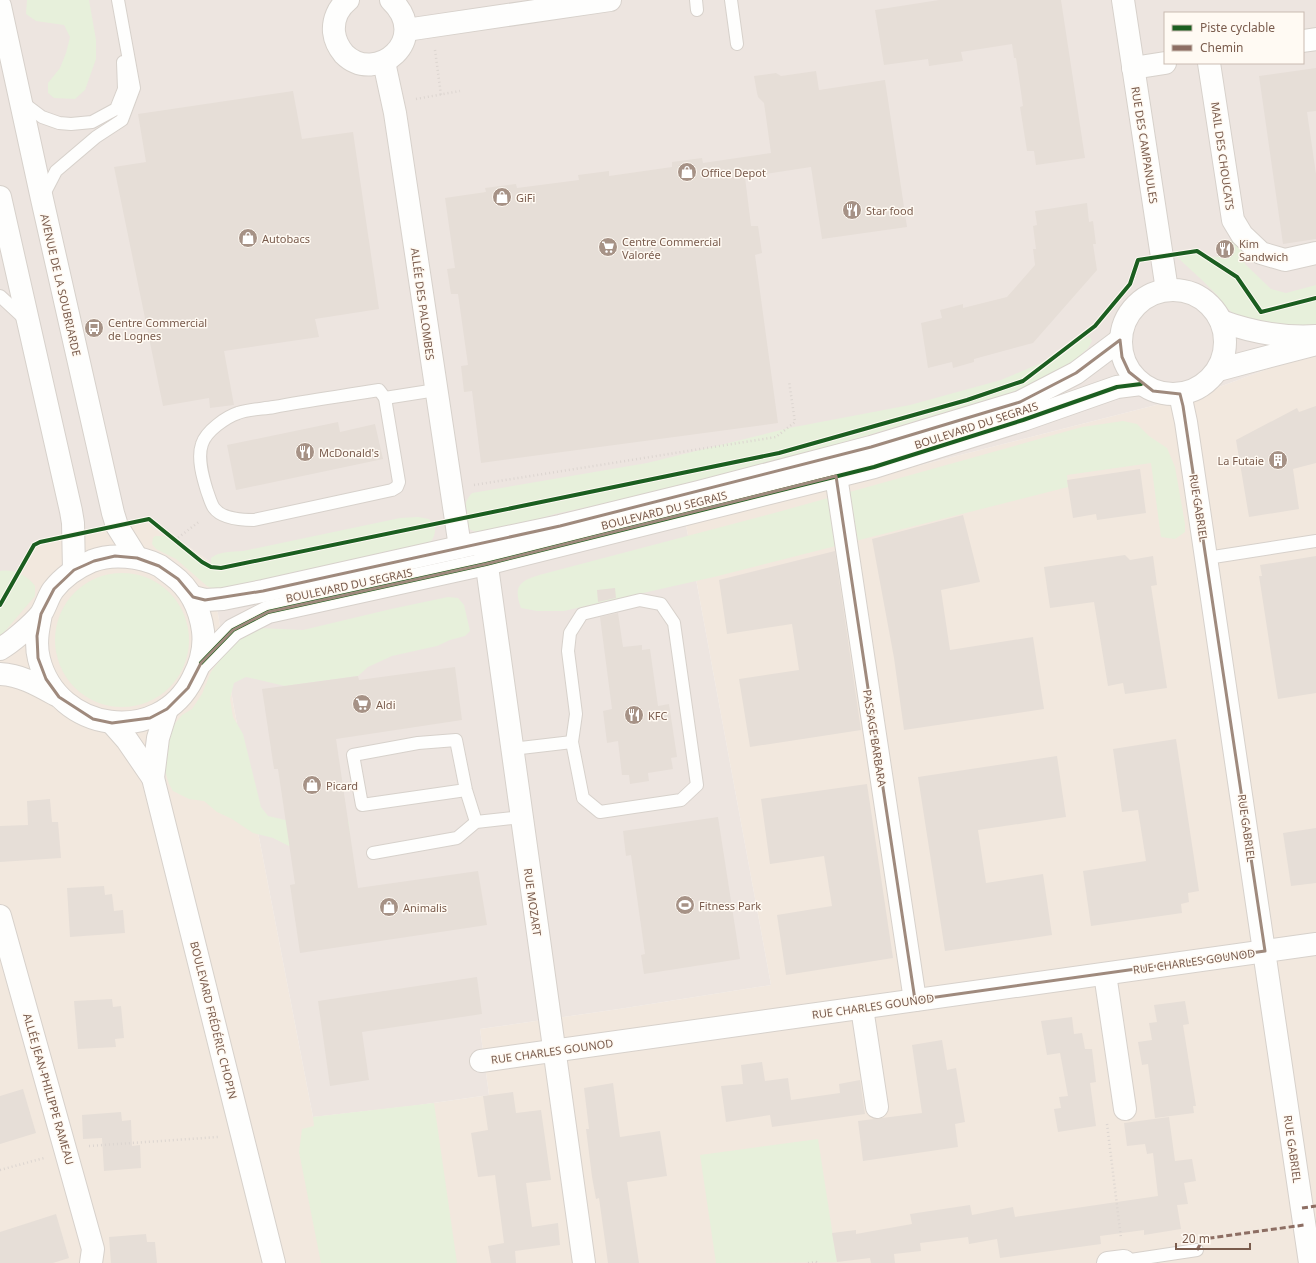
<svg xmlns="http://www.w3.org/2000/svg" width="1316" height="1263" font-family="'Noto Sans',sans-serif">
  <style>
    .residential { fill: #f2e8de }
    .industrial { fill: #ede5e0; fill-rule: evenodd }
    .green { fill: #e7f0db }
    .building { fill: #e6ded7 }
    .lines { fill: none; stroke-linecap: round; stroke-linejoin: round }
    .service-casing { stroke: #d7d1cb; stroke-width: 14 }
    .minor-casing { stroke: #d7d1cb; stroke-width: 24 }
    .tertiary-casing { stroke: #d7d1cb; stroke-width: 24 }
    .path { stroke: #dcd5d0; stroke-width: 2.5; stroke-dasharray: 1 3; stroke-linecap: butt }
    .service { stroke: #fefefd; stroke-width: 12 }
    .minor { stroke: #fefefd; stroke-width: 22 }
    .tertiary { stroke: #fefefd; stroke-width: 22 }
    .quiet { stroke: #8d6e63; stroke-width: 3; stroke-dasharray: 6 3; stroke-linecap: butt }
    .cycleway-casing { stroke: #fffaf3; stroke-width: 6 }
    .cycleway { stroke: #1b5e20; stroke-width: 4 }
    .marked { fill: none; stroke: #9f8a7d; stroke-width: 3; stroke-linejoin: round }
    .labels { text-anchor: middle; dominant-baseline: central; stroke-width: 3; stroke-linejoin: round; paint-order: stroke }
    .street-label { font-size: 11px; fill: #7a5c4d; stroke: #fffaf3 }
    .poi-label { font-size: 11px; fill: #7a5c4d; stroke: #fffaf3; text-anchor: start }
  </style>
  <rect width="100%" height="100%" fill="#f9f5f0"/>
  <polygon class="residential" points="1316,351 1316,1263 0,1263 0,605 34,545 40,542 149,519 209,561 234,708 313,1117 412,1106 489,1095 480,1029 619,1009 771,985 686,525 1203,393"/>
  <path class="industrial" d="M0,0H1316V351L1203,393L686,525L771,985L619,1009L480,1029L489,1095L412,1106L313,1117L234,708L209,561L149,519L40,542L34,545L0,605ZM1165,13H1303V63H1165Z"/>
  <g class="green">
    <polygon points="27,0 89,0 96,40 96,59 85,90 75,99 54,98 48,93 48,83 60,68 66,53 70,37 64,25 36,21 26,14"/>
    <polygon points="1228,241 1234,241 1243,251 1245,264 1271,289 1286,293 1316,285 1316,328 1241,320 1227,308 1217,295 1203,281 1177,257 1177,254 1197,251 1214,257 1230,256"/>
    <path d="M1090,337L1092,341L1088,348L1076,359L1052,374L1013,392L781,461L688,485L555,514L510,527L493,531L476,532L469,529C463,515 462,504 472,493L647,463L789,428L910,405L1001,380L1041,363L1077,340Z"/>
    <path d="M1123,421L1137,424L1149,436L1167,448L1175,467L1185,524V532L1175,539L1161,537L1151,463L1067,475L1068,487L718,576L564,611H537L521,608C512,584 522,580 543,574L778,512L1082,427Z"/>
    <path d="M418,517L429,519L435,526C436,537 431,543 422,549L216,590L207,586L176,559L156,549L152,544L153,538L155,536H169L202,562L209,565L211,564V558C220,551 232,552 243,551L400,518Z"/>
    <path d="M0,571C13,569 27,575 35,586V596L0,637Z"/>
    <circle cx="122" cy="640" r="67"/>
    <polygon points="448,597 458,598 464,605 470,631 465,636 450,640 437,646 392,656 368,667 358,676 285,686 246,677 234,683 230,699 233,717 243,734 261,807 268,816 290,821 345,814 349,823 350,837 289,846 273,838 253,833 232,819 217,812 204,801 189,799 173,791 169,784 164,768 163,744 172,727 182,715 192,709 202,694 211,672 225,653 246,634 259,628 303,630 391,609"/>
    <polygon points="434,1103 457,1263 321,1263 299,1152 302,1129 314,1126 313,1117"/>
    <polygon points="818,1139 837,1262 716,1263 700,1155"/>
  </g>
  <g class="building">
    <polygon points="939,0 1061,0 1085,158 1036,165 1034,151 1027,151 1020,107 1023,106 1016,58 1014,58 1012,44 961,52 963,61 929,66 928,59 884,65 875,10"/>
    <polygon points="1316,68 1316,111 1307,112 1316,174 1316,239 1283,244 1259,76"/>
    <polygon points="816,71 819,90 885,80 907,227 822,239 811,167 745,177 751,226 758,226 762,253 755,255 778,423 481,463 472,391 464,392 461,366 468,365 458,294 451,294 447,269 455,268 445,198 486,192 485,188 516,184 517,188 579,180 578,175 609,171 609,176 672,167 672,162 702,158 703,163 771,153 764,103 758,97 757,93 754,76 776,73 781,76"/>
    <polygon points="293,91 302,139 353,132 379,309 315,319 319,337 224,351 234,405 210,408 209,398 163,406 114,167 146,162 138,114"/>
    <polygon points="1087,203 1089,222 1093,221 1096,244 1093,244 1097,270 1033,343 974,359 974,362 953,368 952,362 928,368 921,323 942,318 940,310 963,304 963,308 1007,297 1035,265 1033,249 1036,249 1033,226 1037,225 1035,211"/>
    <polygon points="1316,406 1316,463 1293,469 1299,509 1249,517 1236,440 1297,408 1299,412"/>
    <polygon points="338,422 340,432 375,424 383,459 236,490 227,445"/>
    <polygon points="1140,469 1146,513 1097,520 1096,514 1073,518 1067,480"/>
    <polygon points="963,515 980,582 941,590 950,650 1033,637 1044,709 904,730 894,658 872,539"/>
    <polygon points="835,551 861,730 750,747 739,679 799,670 792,624 727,634 719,580"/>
    <polygon points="1125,555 1130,560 1153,556 1157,585 1151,586 1167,688 1125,694 1123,683 1108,686 1094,602 1050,608 1044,567"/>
    <polygon points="1316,556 1316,693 1278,699 1259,576 1262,576 1260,565"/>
    <polygon points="615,588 616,598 598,602 597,590"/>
    <polygon points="618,613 623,647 642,645 642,650 650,649 658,706 669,704 677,757 671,758 673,769 648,773 649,781 630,784 629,775 622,775 618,741 607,743 603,711 612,709 600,617"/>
    <polygon points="455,667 462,720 336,739 358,888 478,871 487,925 300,953 290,885 295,884 278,769 274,769 262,689 358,676 359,680"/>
    <polygon points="1176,739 1199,891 1188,893 1189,902 1181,904 1182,913 1091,926 1083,871 1146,861 1138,810 1122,812 1113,749"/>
    <polygon points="1057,756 1066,817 978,830 986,883 1043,874 1052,935 945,951 918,777"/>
    <polygon points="867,784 893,958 786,975 777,915 832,906 824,856 770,864 761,799"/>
    <polygon points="50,799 52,822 58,822 61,858 0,862 0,826 28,825 27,801"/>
    <polygon points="718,817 740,959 644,974 641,955 645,954 631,855 626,856 623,831"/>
    <polygon points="1316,828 1316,883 1291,886 1283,833"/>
    <polygon points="104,886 105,895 112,894 114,911 123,910 125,933 70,937 67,888"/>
    <polygon points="477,977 482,1014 362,1032 369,1080 330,1086 318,1001"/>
    <polygon points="112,999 113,1007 121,1006 124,1038 115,1039 116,1047 78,1049 74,1001"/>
    <polygon points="1185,1001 1189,1024 1183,1025 1196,1106 1193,1106 1194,1113 1155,1118 1148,1064 1142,1065 1138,1042 1152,1040 1149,1023 1157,1022 1154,1005"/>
    <polygon points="1072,1017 1074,1034 1082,1033 1085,1049 1092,1049 1096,1082 1090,1083 1096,1126 1058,1132 1054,1109 1061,1108 1059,1097 1068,1096 1060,1053 1047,1055 1041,1021"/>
    <polygon points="942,1040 947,1070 956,1068 965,1122 955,1124 958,1147 863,1161 858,1121 922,1113 912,1045"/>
    <polygon points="762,1062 765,1081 788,1078 791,1100 840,1093 839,1084 860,1080 865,1114 772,1127 770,1115 726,1122 721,1086 743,1084 741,1065"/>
    <polygon points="613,1083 620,1137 660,1131 667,1176 627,1182 639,1263 608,1263 599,1198 596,1199 592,1177 586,1129 589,1129 584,1088"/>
    <polygon points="23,1089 36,1133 0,1144 0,1096"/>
    <polygon points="513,1092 516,1113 541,1110 551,1180 526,1183 532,1227 558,1223 560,1245 515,1251 516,1263 491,1263 488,1246 504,1243 495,1175 478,1177 471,1133 488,1130 483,1096"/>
    <polygon points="121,1112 122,1121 131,1120 132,1146 140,1145 141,1168 104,1171 102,1138 83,1139 82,1115"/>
    <polygon points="1169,1117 1175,1161 1192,1159 1196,1181 1184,1183 1188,1204 1177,1205 1181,1229 1144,1235 1144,1230 1100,1236 1101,1244 1000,1258 997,1239 969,1244 968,1237 920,1243 921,1251 894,1254 895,1263 871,1263 870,1258 837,1262 832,1233 856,1230 856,1234 912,1224 910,1214 970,1205 972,1215 1013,1207 1015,1217 1158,1196 1153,1153 1147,1154 1145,1144 1127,1146 1124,1123"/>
    <polygon points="56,1214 69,1258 53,1263 0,1263 0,1232"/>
    <polygon points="146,1234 147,1242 155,1242 157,1263 111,1263 109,1237"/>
  </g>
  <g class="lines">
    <defs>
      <g id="service">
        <polyline points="696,0 697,10"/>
        <polyline points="731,0 737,44"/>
        <polyline points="22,102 42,117 59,123 71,124 92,122 116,109 124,89 123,62"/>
        <polyline points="42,198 56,171 96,137 122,120 134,88 118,0"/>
        <polyline points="0,296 26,320"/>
        <path d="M379,390L385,398L399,482L397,487L392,490L254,520C242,520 222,519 214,508C211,504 209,496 207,491C203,478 197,458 202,444C206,431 226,417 238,413C249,409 263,409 274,407C309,400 344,396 379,390Z"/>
        <polyline points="385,398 436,390"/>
        <polyline points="1207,558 1316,541"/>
        <polygon points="640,600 661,604 674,623 697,785 681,800 600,812 583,798 572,742 576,714 568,651 570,633 582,614"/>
        <polyline points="512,749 572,742"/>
        <polyline points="466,790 362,805 353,755 418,743 456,740 466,790 476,822"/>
        <polyline points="373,853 457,838 476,822 521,817"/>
        <polyline points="1124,1261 1197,1250"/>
      </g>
      <g id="minor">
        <path d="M348,0C338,8 333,20 334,32C335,41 339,48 344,54C376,86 432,39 391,0"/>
        <polyline points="1123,0 1167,290"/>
        <polyline points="406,30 610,0"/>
        <polyline points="1303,41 1316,39"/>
        <polyline points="384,62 395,113 460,547"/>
        <polyline points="1209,63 1233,220 1242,235 1261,253 1285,260 1316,253"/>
        <polyline points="1133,68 1165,63"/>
        <polyline points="1180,394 1186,422 1310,1263"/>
        <polyline points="836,476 915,1000"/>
        <polyline points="484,545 584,1263"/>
        <polyline points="112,723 127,740 153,778 274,1263"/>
        <polyline points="153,778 158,738 167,709"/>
        <polyline points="0,916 93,1249 91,1263"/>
        <polyline points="1105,974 1125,1109"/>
        <polyline points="862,1008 877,1107"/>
        <polyline points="481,1061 1316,944"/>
        <polyline points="1108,1263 1124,1261 1124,1263"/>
      </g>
      <g id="tertiary">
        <polyline points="0,6 42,199 113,513 117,526 137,558"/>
        <polyline points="0,197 71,511 73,523 74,570"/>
        <circle cx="1173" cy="342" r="52"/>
        <path d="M1221,321C1251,332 1284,338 1316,336"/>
        <polyline points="1218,370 1316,344"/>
        <polyline points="193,597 205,600 223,599 263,591 460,547 560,526 699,492 871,447 1020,402 1076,373 1120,340"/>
        <path d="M0,649C11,643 33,624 41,614C46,606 48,597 53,590C63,577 78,567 92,561C112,553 141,556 160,566C164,569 168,572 172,575C190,588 200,609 203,631C205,648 201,663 193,678C159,747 57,732 39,659C35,644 38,629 41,614"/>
        <polyline points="201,663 233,630 268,612 486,564 874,467 1023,420 1117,387 1141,384"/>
        <path d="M0,674C21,675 38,685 56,695"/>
      </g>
    </defs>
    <use href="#service" class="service-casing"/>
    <use href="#minor" class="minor-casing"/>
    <use href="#tertiary" class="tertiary-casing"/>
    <g class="path">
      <polyline points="435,50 441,95"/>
      <polyline points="416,99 460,91"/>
      <polyline points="474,485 776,437 795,422 789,381"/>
      <polyline points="175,540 200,521"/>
      <polyline points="1107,1124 1121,1238"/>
      <polyline points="89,1146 218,1137"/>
      <polyline points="0,1170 44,1158"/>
      <polyline points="808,1263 816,1262 817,1263"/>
    </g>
    <use href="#service" class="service"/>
    <use href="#minor" class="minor"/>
    <use href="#tertiary" class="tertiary"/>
    <g class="quiet">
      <polyline points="1302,1208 1316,1206"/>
      <polyline points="1197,1250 1203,1239 1304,1225"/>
    </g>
    <defs>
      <g id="cycleway">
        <polyline points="0,605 34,545 40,542 149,519 202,562 211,567 221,568 779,453 967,400 1023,381 1095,326 1130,284 1138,260 1197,251 1237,277 1261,312 1316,298"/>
        <polyline points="201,663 233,630 268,612 486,564 874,467 1023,420 1117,387 1141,384"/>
      </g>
    </defs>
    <use href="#cycleway" class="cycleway-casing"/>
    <use href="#cycleway" class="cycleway"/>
  </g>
  <path class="marked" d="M1120,340L1122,357L1129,372L1153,391L1180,394L1183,406L1265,951L915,1000L836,476L486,564L268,612L233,630L201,663L188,688L167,709L150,718L112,723L93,719L59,697L46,679L38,658L37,636L41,614L54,589L74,570L94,561L115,556L137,558L159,566L178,579L193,597L205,600L263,591L560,526L871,447L1020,402L1076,373Z"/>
  <defs>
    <symbol id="shop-disc" viewBox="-11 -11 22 22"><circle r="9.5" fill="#a69286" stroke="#fffaf3"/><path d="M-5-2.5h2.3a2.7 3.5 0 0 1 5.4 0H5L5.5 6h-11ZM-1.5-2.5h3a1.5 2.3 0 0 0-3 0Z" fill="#fff"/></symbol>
    <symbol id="restaurant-disc" viewBox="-11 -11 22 22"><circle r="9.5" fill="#a69286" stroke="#fffaf3"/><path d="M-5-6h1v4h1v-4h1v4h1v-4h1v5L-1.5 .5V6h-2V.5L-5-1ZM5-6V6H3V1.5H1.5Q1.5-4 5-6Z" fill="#fff"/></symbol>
    <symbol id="supermarket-disc" viewBox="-11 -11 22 22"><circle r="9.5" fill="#a69286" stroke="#fffaf3"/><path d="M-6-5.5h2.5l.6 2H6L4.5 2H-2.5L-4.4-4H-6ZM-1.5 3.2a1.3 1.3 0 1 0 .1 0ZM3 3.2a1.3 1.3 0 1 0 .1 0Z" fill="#fff"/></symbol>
    <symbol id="bus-disc" viewBox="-11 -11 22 22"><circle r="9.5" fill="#a69286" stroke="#fffaf3"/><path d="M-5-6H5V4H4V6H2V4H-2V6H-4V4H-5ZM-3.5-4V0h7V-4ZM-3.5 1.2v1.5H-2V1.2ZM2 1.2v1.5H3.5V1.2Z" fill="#fff"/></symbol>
    <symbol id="building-disc" viewBox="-11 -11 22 22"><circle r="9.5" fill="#a69286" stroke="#fffaf3"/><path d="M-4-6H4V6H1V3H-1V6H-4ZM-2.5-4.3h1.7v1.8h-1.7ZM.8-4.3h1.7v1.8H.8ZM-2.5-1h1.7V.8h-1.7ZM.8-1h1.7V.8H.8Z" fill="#fff"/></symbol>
    <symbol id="stadium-disc" viewBox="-11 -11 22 22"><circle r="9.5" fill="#a69286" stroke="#fffaf3"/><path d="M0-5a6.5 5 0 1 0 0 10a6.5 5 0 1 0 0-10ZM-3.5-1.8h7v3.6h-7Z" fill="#fff"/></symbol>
  </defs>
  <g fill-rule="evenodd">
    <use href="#shop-disc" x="676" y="161" width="22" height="22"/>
    <use href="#shop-disc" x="491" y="186" width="22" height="22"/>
    <use href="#restaurant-disc" x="841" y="199" width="22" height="22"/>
    <use href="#shop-disc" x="237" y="227" width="22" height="22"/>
    <use href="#supermarket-disc" x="597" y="236" width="22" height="22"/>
    <use href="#restaurant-disc" x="1214" y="238" width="22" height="22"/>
    <use href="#bus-disc" x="83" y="317" width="22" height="22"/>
    <use href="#restaurant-disc" x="294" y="441" width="22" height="22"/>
    <use href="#building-disc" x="1267" y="449" width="22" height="22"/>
    <use href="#supermarket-disc" x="351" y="693" width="22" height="22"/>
    <use href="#restaurant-disc" x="623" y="704" width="22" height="22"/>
    <use href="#shop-disc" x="301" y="774" width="22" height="22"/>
    <use href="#stadium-disc" x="674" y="894" width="22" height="22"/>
    <use href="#shop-disc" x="378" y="896" width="22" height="22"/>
  </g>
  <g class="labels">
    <g class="street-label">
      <text transform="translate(1145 145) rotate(81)">RUE DES CAMPANULES</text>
      <text transform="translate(1223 156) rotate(82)">MAIL DES CHOUCATS</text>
      <text transform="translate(61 285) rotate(77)">AVENUE DE LA SOUBRIARDE</text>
      <text transform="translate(423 304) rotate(82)">ALLÉE DES PALOMBES</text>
      <text transform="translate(976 425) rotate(-18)">BOULEVARD DU SEGRAIS</text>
      <text transform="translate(1199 508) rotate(81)">RUE GABRIEL</text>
      <text transform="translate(664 510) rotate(-14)">BOULEVARD DU SEGRAIS</text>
      <text transform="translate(349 585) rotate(-12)">BOULEVARD DU SEGRAIS</text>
      <text transform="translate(875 738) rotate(81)">PASSAGE BARBARA</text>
      <text transform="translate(1247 828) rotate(82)">RUE GABRIEL</text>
      <text transform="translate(533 902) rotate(82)">RUE MOZART</text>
      <text transform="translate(1194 961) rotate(-8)">RUE CHARLES GOUNOD</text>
      <text transform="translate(873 1006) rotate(-8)">RUE CHARLES GOUNOD</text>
      <text transform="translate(214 1020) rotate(76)">BOULEVARD FRÉDÉRIC CHOPIN</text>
      <text transform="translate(552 1051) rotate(-8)">RUE CHARLES GOUNOD</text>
      <text transform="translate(49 1089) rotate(74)">ALLÉE JEAN-PHILIPPE RAMEAU</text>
      <text transform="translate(1293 1149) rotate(82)">RUE GABRIEL</text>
    </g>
    <g class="poi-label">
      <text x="701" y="172">Office Depot</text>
      <text x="516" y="197">GiFi</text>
      <text x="866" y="210">Star food</text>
      <text x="262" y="238">Autobacs</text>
      <text x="622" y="241">Centre Commercial<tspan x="622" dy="13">Valorée</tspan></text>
      <text x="1239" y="243">Kim<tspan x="1239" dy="13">Sandwich</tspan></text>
      <text x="108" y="322">Centre Commercial<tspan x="108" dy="13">de Lognes</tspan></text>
      <text x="319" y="452">McDonald's</text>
      <text x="1264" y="460" text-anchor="end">La Futaie</text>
      <text x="376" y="704">Aldi</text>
      <text x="648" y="715">KFC</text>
      <text x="326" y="785">Picard</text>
      <text x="699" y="905">Fitness Park</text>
      <text x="403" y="907">Animalis</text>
    </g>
  </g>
  <rect x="1164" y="12" width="140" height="52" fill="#fffaf3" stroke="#cabbb1"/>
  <rect x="1172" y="25" width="20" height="6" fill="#1b5e20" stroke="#cabbb1"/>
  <text x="1200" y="32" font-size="12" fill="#7a5c4d">Piste cyclable</text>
  <rect x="1172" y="45" width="20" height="6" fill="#8d6e63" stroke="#cabbb1"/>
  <text x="1200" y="52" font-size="12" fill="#7a5c4d">Chemin</text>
  <path d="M1176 1243v6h74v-6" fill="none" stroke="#7a5c4d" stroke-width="2"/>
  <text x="1182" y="1243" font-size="12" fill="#7a5c4d" stroke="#fffaf3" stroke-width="3" paint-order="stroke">20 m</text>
</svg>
